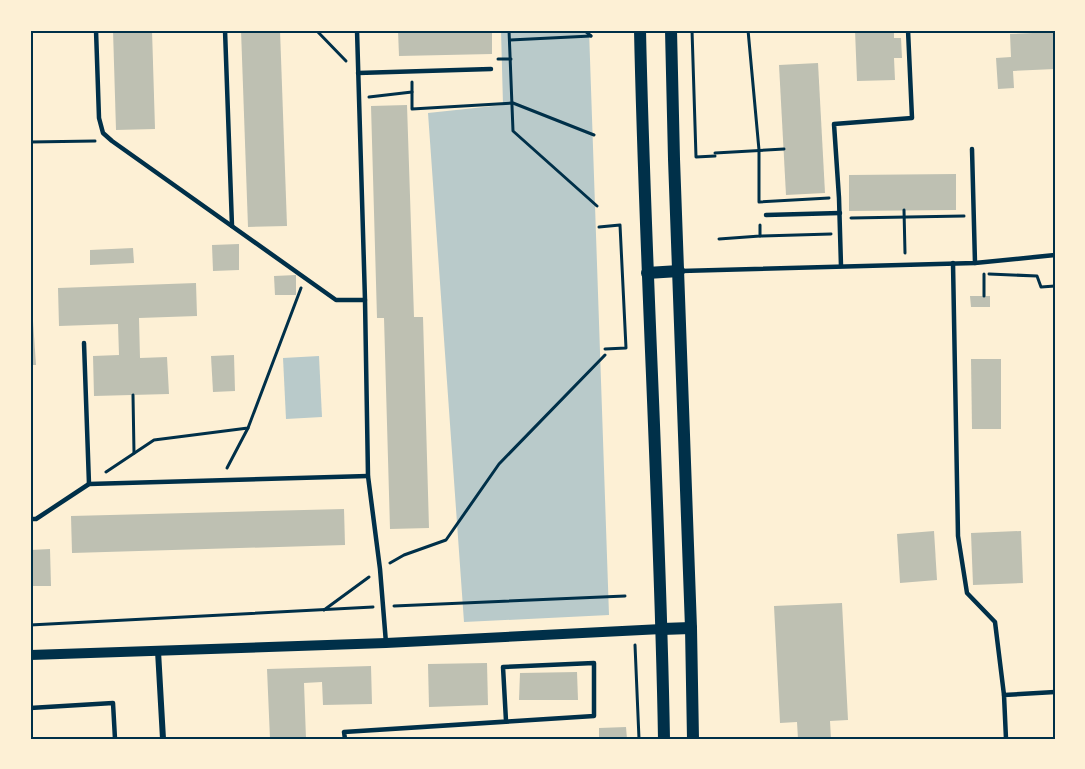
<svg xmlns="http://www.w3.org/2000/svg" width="1085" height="769" font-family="'DejaVu Sans',sans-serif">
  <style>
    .green { fill: #b9caca }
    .building { fill: #bec0b2 }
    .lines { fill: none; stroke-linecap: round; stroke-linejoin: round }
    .path { stroke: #003049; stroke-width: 3 }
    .service { stroke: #003049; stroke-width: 4.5 }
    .minor { stroke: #003049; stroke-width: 6 }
    .tertiary { stroke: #003049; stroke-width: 10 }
    .secondary { stroke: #003049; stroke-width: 12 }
    .neatline { fill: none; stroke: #003049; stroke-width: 2 }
  </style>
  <rect width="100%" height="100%" fill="#fdf0d5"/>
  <g class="green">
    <polygon points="501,30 589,30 609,615 464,622 428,113 503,105"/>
    <polygon points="319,356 322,417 286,419 283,358"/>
  </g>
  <g class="building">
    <polygon points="113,30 152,30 155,129 116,130"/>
    <polygon points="241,30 280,30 287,226 248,227"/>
    <polygon points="398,30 492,30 492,54 399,56"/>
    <polygon points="855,30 894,30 894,38 901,38 902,58 894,58 895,80 857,81"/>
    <polygon points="1055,32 1055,69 1013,71 1014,88 998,89 996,58 1011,57 1010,34"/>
    <polygon points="818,63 825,193 786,195 779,65"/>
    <polygon points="407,105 414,317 423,317 429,528 390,529 384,318 377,318 371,106"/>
    <polygon points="956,174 956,210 849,211 849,175"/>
    <polygon points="239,244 239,270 213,271 212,245"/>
    <polygon points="133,248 134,263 90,265 90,250"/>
    <polygon points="296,275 296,295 275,295 274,276"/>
    <polygon points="196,283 197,316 139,318 140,358 167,357 169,394 94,396 93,356 119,355 118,324 59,326 58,288"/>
    <polygon points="970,296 990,296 990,307 971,307"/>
    <polygon points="30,321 33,321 36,365 30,365"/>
    <polygon points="234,355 235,391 213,392 211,356"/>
    <polygon points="971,359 1001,359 1001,429 972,429"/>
    <polygon points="344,509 345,545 72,553 71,516"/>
    <polygon points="934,531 937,580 900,583 897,534"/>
    <polygon points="1021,531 1023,583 973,585 971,533"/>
    <polygon points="50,549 51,586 30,586 30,550"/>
    <polygon points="842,603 848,720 830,721 831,739 798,739 797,722 780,723 774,606"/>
    <polygon points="487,663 488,705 429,707 428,664"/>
    <polygon points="371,666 372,704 323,705 322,682 304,683 306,739 270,739 267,669"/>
    <polygon points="577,672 578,700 519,700 520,673"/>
    <polygon points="626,727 627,739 599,739 599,728"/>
  </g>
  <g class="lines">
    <g class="path">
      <polyline points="316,30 346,61"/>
      <polyline points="509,30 513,131 597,206"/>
      <polyline points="584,30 591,36"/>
      <polyline points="692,30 696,157 715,156"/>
      <polyline points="748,30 759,150 759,202 829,198"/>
      <polyline points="510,40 591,36"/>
      <polyline points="498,59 511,59"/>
      <polyline points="412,82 412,109 513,103 594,135"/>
      <polyline points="369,97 412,92"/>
      <polyline points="30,142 95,141"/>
      <polyline points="715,153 784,149"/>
      <polyline points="904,210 905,253"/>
      <polyline points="851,218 964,216"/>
      <polyline points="599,227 620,225 626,348 605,349"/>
      <polyline points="760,236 831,234"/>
      <polyline points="719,239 760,236 760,225"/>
      <polyline points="989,274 1037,276 1041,287 1055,286"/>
      <polyline points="984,296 984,274"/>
      <polyline points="133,395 134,453"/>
      <polyline points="227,468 248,428"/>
      <polyline points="106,472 154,440 248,428 301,288"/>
      <polyline points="390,563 404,555 446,540 499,464 605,355"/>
      <polyline points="394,606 625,596"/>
      <polyline points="324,610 369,577"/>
      <polyline points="30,625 373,607"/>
      <polyline points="635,645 639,739"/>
    </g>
    <g class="service">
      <polyline points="96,30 99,118 103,133 112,141 336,300 365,300"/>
      <polyline points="225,30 232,226"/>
      <polyline points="357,30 365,300 368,476 380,569 386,643"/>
      <polyline points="358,73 491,69"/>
      <polyline points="972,149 975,263"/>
      <polyline points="766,215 840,213"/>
      <polyline points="953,263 958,536 967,593 995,622 1004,695"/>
      <polyline points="841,266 839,198 834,124 912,118 908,30"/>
      <polyline points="681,271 975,263 1055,255"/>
      <polyline points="84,343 89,484"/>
      <polyline points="30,519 36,519 89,484 368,476"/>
      <polyline points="30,708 113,703 115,739"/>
      <polyline points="345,739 344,732 594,716 594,663 503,667 506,721"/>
      <polyline points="1006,739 1004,695 1055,692"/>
    </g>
    <polyline class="minor" points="158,651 163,739"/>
    <polyline class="tertiary" points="30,655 386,643 662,629"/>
    <g class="secondary">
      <path d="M640,30C645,266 660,503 664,739"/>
      <polyline points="671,30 674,159 691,628 693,739"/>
      <polyline points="647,273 679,271"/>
      <polyline points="662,629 691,628"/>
    </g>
  </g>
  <rect width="1085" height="769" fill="none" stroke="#fdf0d5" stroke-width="63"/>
  <rect x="32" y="32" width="1022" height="706" class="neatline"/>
</svg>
